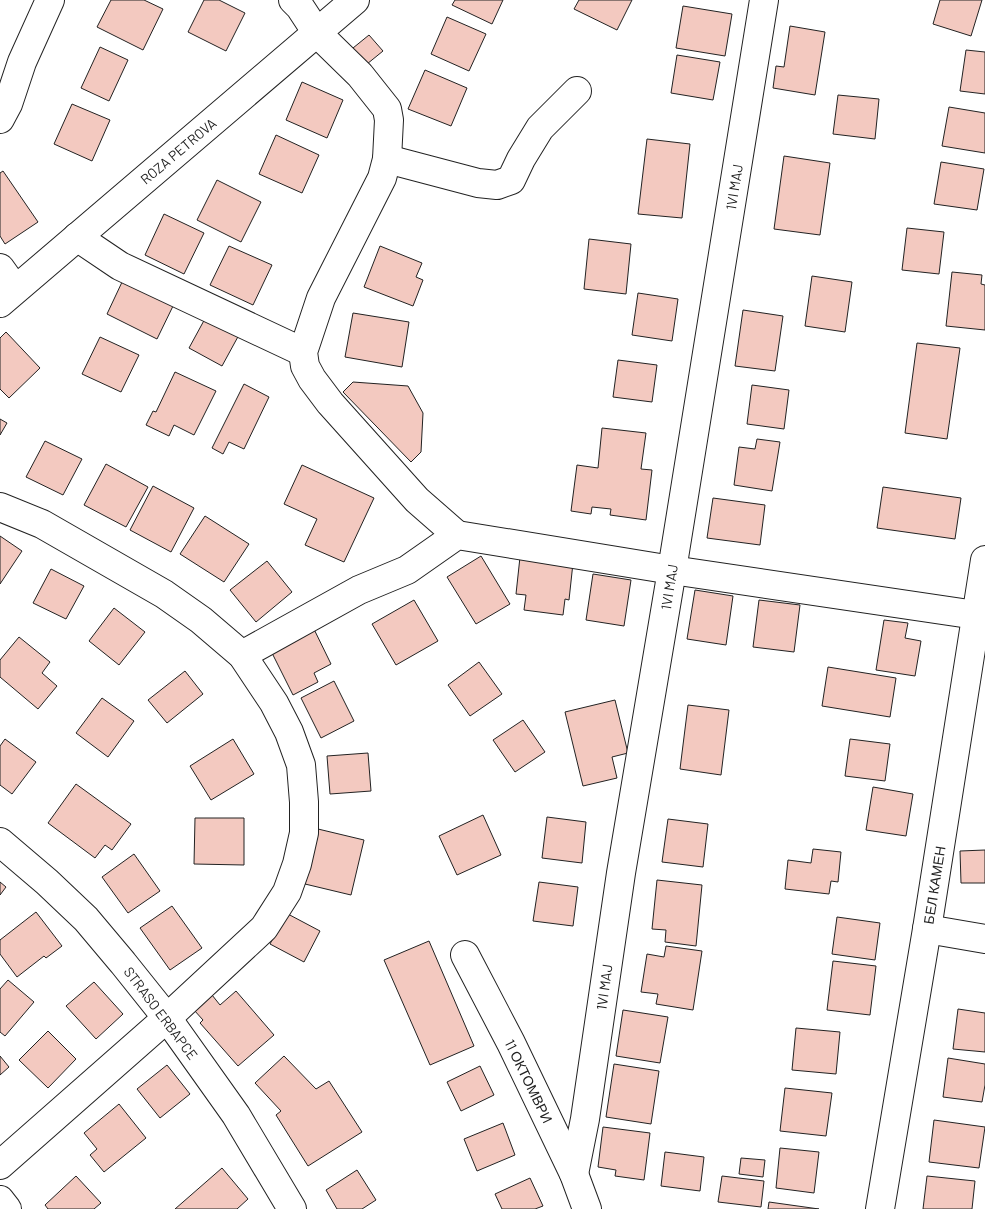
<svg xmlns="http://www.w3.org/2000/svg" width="985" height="1209" font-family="Barlow,sans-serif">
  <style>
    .building { fill: #f3c9c0; stroke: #222 }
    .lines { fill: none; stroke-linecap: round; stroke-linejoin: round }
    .minor-casing { stroke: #222; stroke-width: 30 }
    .major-casing { stroke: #222; stroke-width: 30 }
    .minor { stroke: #fff; stroke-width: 28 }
    .major { stroke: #fff; stroke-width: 28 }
    .labels { text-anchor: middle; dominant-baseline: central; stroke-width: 4; stroke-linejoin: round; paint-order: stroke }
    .street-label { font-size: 14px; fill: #222; stroke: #fff }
  </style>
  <rect width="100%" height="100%" fill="#fff"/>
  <g class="building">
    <polygon points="111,0 144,0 163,9 143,50 97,27"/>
    <polygon points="204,0 219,0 245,13 226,51 188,32"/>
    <polygon points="455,0 503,0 492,24 452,5"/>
    <polygon points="579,0 632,0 617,30 574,9"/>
    <polygon points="940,0 982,0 971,36 933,24"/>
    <polygon points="683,6 732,14 725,56 676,48"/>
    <polygon points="447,17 486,34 469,71 431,54"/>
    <polygon points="790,26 825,32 815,95 773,88 776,66 784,67"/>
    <polygon points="369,35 383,51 367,64 353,48"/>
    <polygon points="100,47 128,60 109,101 81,88"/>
    <polygon points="966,50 985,52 985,94 960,91"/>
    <polygon points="677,55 720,62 713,100 671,93"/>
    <polygon points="425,70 467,88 451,126 408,109"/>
    <polygon points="302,82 343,100 327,138 286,120"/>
    <polygon points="838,95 879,99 875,139 833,134"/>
    <polygon points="72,104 110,120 92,161 54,144"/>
    <polygon points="949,107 985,113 985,153 942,146"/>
    <polygon points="276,135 319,155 302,193 259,174"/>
    <polygon points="647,139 690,144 682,218 638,214"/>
    <polygon points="784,156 830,163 820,235 774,229"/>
    <polygon points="941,162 984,169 977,210 934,204"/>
    <polygon points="3,171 38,222 5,244 0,236 0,173"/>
    <polygon points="217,180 261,202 241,242 197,220"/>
    <polygon points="164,214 204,233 184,274 145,255"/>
    <polygon points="907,228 944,232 939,274 902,270"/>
    <polygon points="589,239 631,244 626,294 584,289"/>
    <polygon points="229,246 272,265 253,305 210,285"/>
    <polygon points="380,246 422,263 416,277 423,280 413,306 364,287"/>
    <polygon points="952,272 982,275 981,284 985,285 985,330 946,326"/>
    <polygon points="812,276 852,282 845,332 805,326"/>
    <polygon points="123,280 174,304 157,339 107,314"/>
    <polygon points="638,293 678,299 672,341 632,335"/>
    <polygon points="743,310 783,316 775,371 735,366"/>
    <polygon points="353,313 409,322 402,367 345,357"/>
    <polygon points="207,315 240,333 222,366 189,348"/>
    <polygon points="6,332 40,368 9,398 0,389 0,338"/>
    <polygon points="100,337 139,355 121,392 82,374"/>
    <polygon points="917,343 960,348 947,439 905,433"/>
    <polygon points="618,360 657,365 652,402 613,397"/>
    <polygon points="175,372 216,391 194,435 174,425 169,436 146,425 153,411 156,412"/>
    <polygon points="353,382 408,386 423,413 421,452 411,462 343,392"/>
    <polygon points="244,384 269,397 244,449 229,442 223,454 212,448"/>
    <polygon points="752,385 789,390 784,429 747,424"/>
    <polygon points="0,419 7,423 0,435"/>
    <polygon points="602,428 646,433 641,469 652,470 646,520 610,515 611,509 592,507 591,514 571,511 577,465 598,468"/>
    <polygon points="757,439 780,442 772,491 734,485 739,447 755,449"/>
    <polygon points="45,441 82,459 63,495 26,477"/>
    <polygon points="106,464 148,487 126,527 84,505"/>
    <polygon points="302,465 374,498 344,562 305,545 317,519 284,504"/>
    <polygon points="153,486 194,508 171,552 130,530"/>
    <polygon points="883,487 961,498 955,539 877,528"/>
    <polygon points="713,498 765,505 760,545 707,538"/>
    <polygon points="205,516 249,544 224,582 180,554"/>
    <polygon points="0,536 22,551 0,584"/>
    <polygon points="481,556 510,604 476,624 447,577"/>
    <polygon points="520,557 573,563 569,600 565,599 563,615 524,610 526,595 516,594"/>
    <polygon points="267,561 292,592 256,622 230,590"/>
    <polygon points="51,569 84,586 66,619 33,603"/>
    <polygon points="593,574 631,580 624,626 586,620"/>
    <polygon points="695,590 733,596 726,645 687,639"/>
    <polygon points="414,600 438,641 396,665 372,624"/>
    <polygon points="759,600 800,605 794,652 753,647"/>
    <polygon points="114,608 145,632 119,665 89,641"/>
    <polygon points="884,620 908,623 905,638 921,641 915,676 876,670"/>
    <polygon points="310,621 331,664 314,673 318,682 293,695 267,643"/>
    <polygon points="19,637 50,662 42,673 57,686 38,709 0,677 0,660"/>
    <polygon points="479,662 502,694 470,716 448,685"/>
    <polygon points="828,667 896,678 890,717 822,706"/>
    <polygon points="185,671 203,694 167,723 148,700"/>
    <polygon points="334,681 354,721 321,738 301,698"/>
    <polygon points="102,698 134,721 108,757 76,733"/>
    <polygon points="615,700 628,753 612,757 617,778 583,786 565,712"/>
    <polygon points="688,705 729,710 721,775 680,769"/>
    <polygon points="523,720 545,752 515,772 493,740"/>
    <polygon points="5,739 36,762 12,794 0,785 0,746"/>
    <polygon points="233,739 254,774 211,800 190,766"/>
    <polygon points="850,739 890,744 885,781 845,776"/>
    <polygon points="368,753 371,791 330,794 327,756"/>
    <polygon points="76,784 131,824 112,850 105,845 95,858 48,823"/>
    <polygon points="873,787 913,794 906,836 866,830"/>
    <polygon points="483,815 501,855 457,875 439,836"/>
    <polygon points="547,817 586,822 582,863 542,858"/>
    <polygon points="195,818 244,818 244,865 194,864"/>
    <polygon points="668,819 708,824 703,867 662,862"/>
    <polygon points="318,829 364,840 351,895 305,884"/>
    <polygon points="813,849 841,852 838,882 831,881 829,894 785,889 788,860 811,863"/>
    <polygon points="985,850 985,883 961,883 960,851"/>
    <polygon points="134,854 160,891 128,913 102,877"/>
    <polygon points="657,880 702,885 696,946 665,942 666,930 652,929"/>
    <polygon points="0,882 6,887 0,895"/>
    <polygon points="539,882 578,887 573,926 533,921"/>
    <polygon points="172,906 202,948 170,970 140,928"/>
    <polygon points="36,912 62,946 46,958 44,956 17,977 0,954 0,940"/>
    <polygon points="286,913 320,931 304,962 270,944"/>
    <polygon points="837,917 880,923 875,960 832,954"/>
    <polygon points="429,941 474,1046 430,1065 384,960"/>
    <polygon points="666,946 702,951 693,1010 656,1004 658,994 641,992 647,954 664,957"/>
    <polygon points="833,961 876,966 870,1015 827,1010"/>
    <polygon points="8,980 34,1002 5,1036 0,1032 0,989"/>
    <polygon points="94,982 123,1014 96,1039 66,1006"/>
    <polygon points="236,991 274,1035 238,1066 200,1023 203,1020 194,1010 212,995 220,1005"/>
    <polygon points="958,1009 985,1013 985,1052 953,1049"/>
    <polygon points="623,1010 668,1017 660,1063 616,1056"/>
    <polygon points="796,1028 840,1032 836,1074 792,1070"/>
    <polygon points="48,1031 76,1059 48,1088 19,1060"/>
    <polygon points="0,1056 9,1067 0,1075"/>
    <polygon points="284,1056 316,1089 329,1081 362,1132 308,1166 276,1115 281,1111 255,1083"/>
    <polygon points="948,1058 985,1064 985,1085 982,1102 943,1097"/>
    <polygon points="614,1064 659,1071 651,1124 606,1117"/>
    <polygon points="167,1065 190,1094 160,1118 137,1089"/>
    <polygon points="480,1066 494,1095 461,1111 447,1082"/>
    <polygon points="785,1088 832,1093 826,1136 780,1131"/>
    <polygon points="119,1104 146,1138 104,1172 90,1155 97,1149 84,1133"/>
    <polygon points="934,1120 985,1127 979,1168 929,1162"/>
    <polygon points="503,1123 515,1155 477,1171 464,1139"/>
    <polygon points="603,1127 650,1133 644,1180 615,1176 616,1170 598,1167"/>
    <polygon points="780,1148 819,1152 814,1193 776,1188"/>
    <polygon points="665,1152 704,1157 700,1191 661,1186"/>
    <polygon points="741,1158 765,1160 763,1177 739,1174"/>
    <polygon points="222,1168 248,1199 237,1209 175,1209"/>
    <polygon points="357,1170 376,1200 362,1209 337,1209 326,1190"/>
    <polygon points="76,1176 101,1203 94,1209 48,1209 45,1205"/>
    <polygon points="722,1176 764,1181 761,1207 718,1202"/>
    <polygon points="927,1176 975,1181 972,1209 923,1209"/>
    <polygon points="530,1178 543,1206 535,1209 502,1209 495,1194"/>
    <polygon points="769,1202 819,1209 768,1209"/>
  </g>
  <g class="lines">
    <defs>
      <g id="minor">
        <polyline points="293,0 300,7 317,33 360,75 387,109 389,120 387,159 382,178 321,298 303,352 305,366 312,379 330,403 417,500 457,535"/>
        <polyline points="0,119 8,104 22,62 50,0"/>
        <polyline points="387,159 478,183 497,185 511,180 521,159 540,128 577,91"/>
        <polyline points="77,237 120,266 303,352"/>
        <polyline points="0,268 15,289"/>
        <polyline points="0,303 355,0"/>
        <polyline points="0,507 42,524 164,594 201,620 242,655 274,703 289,732 301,765 304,802 304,833 297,864 287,892 264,928 167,1018 0,1165"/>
        <polyline points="242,655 359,590 407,570 457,535 672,570 976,615"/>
        <polyline points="927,929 985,939"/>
        <polyline points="465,955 511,1043 574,1174 587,1209"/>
        <polyline points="574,1174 585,1119 621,873 672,570 764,0"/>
        <polyline points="0,1200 7,1209"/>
        <polyline points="880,1209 927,929 985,560"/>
      </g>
      <polyline id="major" points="0,842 47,882 86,919 123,963 167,1018 236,1115 292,1209"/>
    </defs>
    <use href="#minor" class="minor-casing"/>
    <use href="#major" class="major-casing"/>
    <use href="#minor" class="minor"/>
    <use href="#major" class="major"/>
  </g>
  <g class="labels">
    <g class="street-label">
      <text transform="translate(178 151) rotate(-40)">ROZA PETROVA</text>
      <text transform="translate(734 187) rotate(-81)">1VI MAJ</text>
      <text transform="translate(669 587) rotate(-81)">1VI MAJ</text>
      <text transform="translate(934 885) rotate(-81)">БЕЛ КАМЕН</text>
      <text transform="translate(604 987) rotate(-82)">1VI MAJ</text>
      <text transform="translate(161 1013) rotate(53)">STRASO ERBAPCE</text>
      <text transform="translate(529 1081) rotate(64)">11 ОКТОМВРИ</text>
    </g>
  </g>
</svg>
